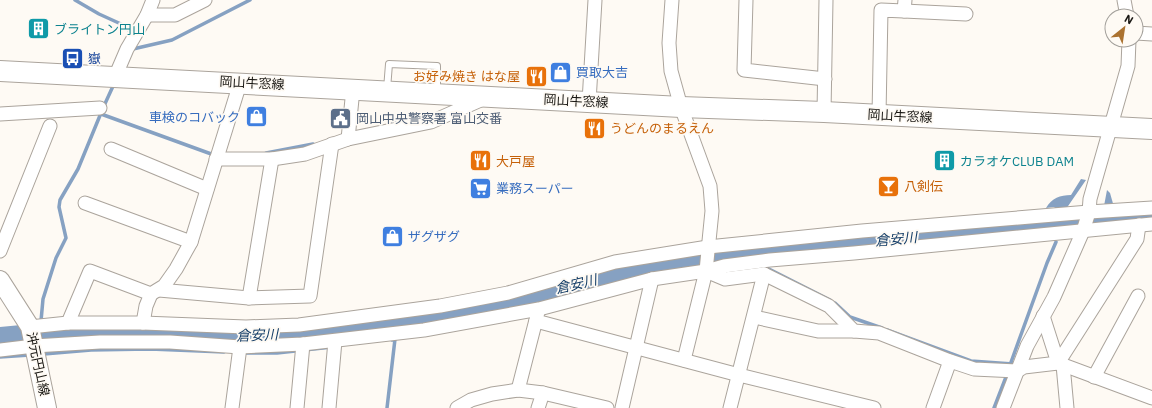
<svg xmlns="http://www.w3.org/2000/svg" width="1152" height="408" font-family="'IBM Plex Sans','Noto Sans JP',sans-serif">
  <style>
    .water { fill: #86a1c2 }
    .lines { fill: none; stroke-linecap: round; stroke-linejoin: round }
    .stream { stroke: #86a1c2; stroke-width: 3.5 }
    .river { stroke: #86a1c2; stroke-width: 22 }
    .lane-casing { stroke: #aba49c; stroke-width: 8 }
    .street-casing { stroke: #aba49c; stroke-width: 15 }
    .secondary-casing { stroke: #aba49c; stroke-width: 20 }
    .primary-casing { stroke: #aba49c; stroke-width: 22 }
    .lane { stroke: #fff; stroke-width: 6 }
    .street { stroke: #fff; stroke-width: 13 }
    .secondary { stroke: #fff; stroke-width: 18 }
    .primary { stroke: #fff; stroke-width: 20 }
    .labels { text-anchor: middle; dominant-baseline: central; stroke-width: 3.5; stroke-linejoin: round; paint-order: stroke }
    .culture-label { font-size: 13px; fill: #0d838f; stroke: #fefaf4; text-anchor: start }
    .transit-label { font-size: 13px; fill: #164399; stroke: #fefaf4; text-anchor: start }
    .shop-label { font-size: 13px; fill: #366cbe; stroke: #fefaf4; text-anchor: start }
    .food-label { font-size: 13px; fill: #c56008; stroke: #fefaf4; text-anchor: start }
    .street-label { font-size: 13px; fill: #191713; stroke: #fefaf4 }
    .service-label { font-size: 13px; fill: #4e5e75; stroke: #fefaf4; text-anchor: start }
    .water-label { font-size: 14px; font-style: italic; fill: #143d67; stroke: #fefaf4 }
  </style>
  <rect width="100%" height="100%" fill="#fefaf4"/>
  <g class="water">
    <path d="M1081,179L1086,180L1066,209L1058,210L1054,207L1046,208C1052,198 1060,195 1071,195Z"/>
    <polygon points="1107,190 1110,193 1114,207 1104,206"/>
  </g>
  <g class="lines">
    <g class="stream">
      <polyline points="75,0 99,14 121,24 131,32"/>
      <polyline points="133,49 172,40 250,0"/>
      <polyline points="103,108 114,84"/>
      <polyline points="101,114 214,155"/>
      <polyline points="393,123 417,118"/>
      <polyline points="266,153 313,144"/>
      <polyline points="727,255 728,262"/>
      <polyline points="760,268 765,267 830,300"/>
      <polyline points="835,303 850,317 882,328"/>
      <polyline points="41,321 43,299 56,258 66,238 59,207 60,200 78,169 101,113"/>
      <polyline points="887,330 971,361 1013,364"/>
      <polyline points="244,353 277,353 332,347"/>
      <polyline points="44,354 91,350 150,349 224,352"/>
      <polyline points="0,357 30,355"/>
      <polyline points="1010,365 1047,263 1056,242"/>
      <polyline points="387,408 395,339 392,340"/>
      <polyline points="994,408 1006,377"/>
    </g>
    <polyline class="river" points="0,338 43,334 153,333 245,336 325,331 432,318 623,273 716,256 756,254 1059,224 1097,221 1152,216"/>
    <defs>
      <polyline id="lane" points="387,89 389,64 437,66 437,92"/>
      <g id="street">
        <polyline points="672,0 669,43 671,71 681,107 710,186 712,211 706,271 684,360"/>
        <polyline points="746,0 744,70 825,79"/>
        <polyline points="1124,0 1127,16"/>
        <polyline points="904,11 966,14"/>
        <polyline points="147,15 175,15 205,0"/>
        <polyline points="1136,33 1152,34"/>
        <polyline points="115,77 127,49 147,15 153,0"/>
        <polyline points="589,102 595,0"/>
        <polyline points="824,112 826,0"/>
        <polyline points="0,114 100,108"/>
        <polyline points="879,115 881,10 904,11 905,0"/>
        <polyline points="348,139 353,89"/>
        <polyline points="111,149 207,189"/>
        <polyline points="216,159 272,159 305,154 348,139 431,122 483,99"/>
        <polyline points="85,203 191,242"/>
        <polyline points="0,251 50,126"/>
        <polyline points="706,271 725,279 764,274 829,306 854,331 879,333 950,361 974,369 1017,371 1024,367 1058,363 1152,398"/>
        <polyline points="159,290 249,298 310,296 332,144"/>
        <polyline points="249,298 272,159"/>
        <polyline points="1043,316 1058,363"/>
        <polyline points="754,317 818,331 854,331"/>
        <polyline points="536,321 739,375 874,408"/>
        <polyline points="68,323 143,323 246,327 299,325 440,306 508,293 615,262 708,247 862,231 1089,212 1152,208"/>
        <polyline points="143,323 146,306 151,294"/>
        <polyline points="30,327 68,323 90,271 151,294 164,286 176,269 191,242 240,83"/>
        <polyline points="0,350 34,346 100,342 170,342 240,347 303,344 424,330 539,309 652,279 706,271 724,266 770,260 854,253 1152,224"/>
        <polyline points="1058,363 1137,239 1139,225"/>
        <polyline points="1063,365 1067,408"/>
        <polyline points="1094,377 1138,296"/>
        <polyline points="518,390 538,312"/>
        <polyline points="232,408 240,347"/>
        <polyline points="297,408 303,344"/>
        <polyline points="329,408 335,341"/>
        <polyline points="457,408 471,400 492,394 518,390 543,393 607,408"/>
        <polyline points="538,408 543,393"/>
        <polyline points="622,408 652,279"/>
        <polyline points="730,408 764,274"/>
        <polyline points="933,408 950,361"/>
        <polyline points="1003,408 1027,346 1054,297 1083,231 1089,212 1090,199 1128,66 1129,40"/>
      </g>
      <polyline id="secondary" points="0,280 30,327 47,408"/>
      <polyline id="primary" points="0,71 681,107 824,112 1152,129"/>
    </defs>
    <use href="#lane" class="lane-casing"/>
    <use href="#street" class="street-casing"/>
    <use href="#secondary" class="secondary-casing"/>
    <use href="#primary" class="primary-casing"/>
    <use href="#lane" class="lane"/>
    <use href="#street" class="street"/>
    <use href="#secondary" class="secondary"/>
    <use href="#primary" class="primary"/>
  </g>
  <defs>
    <symbol id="building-square" viewBox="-11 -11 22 22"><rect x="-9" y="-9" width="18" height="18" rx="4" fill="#0f9aa8" stroke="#fefaf4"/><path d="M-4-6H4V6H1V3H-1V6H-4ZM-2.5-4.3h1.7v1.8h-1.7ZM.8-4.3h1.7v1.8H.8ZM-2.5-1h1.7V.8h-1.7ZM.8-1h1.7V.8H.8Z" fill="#fff"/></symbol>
    <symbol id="bus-square" viewBox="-11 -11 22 22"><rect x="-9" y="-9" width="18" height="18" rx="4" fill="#1a4fb4" stroke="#fefaf4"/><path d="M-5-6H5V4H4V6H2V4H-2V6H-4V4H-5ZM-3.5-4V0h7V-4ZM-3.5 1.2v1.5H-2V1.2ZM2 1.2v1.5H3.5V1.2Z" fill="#fff"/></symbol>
    <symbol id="shop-square" viewBox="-11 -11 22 22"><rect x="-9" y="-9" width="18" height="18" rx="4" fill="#3f7fe0" stroke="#fefaf4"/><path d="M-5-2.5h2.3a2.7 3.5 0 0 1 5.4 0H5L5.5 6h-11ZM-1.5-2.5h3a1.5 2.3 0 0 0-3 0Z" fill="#fff"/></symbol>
    <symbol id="restaurant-square" viewBox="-11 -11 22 22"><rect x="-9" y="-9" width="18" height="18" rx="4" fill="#e8710a" stroke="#fefaf4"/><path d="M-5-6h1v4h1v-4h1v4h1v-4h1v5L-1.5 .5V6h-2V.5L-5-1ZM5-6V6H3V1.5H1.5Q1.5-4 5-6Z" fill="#fff"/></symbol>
    <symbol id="civic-square" viewBox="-11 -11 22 22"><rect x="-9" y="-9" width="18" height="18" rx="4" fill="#5c6f8a" stroke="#fefaf4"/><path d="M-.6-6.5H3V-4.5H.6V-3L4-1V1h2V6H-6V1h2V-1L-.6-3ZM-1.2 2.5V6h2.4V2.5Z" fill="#fff"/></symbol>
    <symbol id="bar-square" viewBox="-11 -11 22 22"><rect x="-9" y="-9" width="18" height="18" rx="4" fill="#e8710a" stroke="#fefaf4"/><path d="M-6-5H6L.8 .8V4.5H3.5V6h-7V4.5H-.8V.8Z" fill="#fff"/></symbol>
    <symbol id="supermarket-square" viewBox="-11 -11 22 22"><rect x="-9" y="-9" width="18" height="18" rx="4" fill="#3f7fe0" stroke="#fefaf4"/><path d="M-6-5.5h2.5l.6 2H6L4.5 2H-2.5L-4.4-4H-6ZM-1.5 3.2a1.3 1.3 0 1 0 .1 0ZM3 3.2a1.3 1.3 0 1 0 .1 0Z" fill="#fff"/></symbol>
  </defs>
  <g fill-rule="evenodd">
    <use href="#building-square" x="26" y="16" width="25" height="25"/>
    <use href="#bus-square" x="60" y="46" width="25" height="25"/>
    <use href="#shop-square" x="548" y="60" width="25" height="25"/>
    <use href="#restaurant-square" x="524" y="64" width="25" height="25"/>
    <use href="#shop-square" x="244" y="104" width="25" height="25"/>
    <use href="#civic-square" x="328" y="106" width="25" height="25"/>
    <use href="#restaurant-square" x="582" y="116" width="25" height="25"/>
    <use href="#restaurant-square" x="468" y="148" width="25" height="25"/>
    <use href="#building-square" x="932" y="148" width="25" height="25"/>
    <use href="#bar-square" x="876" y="174" width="25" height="25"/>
    <use href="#supermarket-square" x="468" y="176" width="25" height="25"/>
    <use href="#shop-square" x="380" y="224" width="25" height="25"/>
  </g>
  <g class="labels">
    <g class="culture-label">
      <text x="54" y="29">ブライトン円山</text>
      <text x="960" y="161">カラオケCLUB DAM</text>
    </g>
    <g class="transit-label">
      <text x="88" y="58">嶽</text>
    </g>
    <g class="shop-label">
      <text x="576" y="72">買取大吉</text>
      <text x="240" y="117" text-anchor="end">車検のコバック</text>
      <text x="496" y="188">業務スーパー</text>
      <text x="408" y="236">ザグザグ</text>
    </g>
    <g class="food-label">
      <text x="520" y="76" text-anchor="end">お好み焼き はな屋</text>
      <text x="610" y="128">うどんのまるえん</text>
      <text x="496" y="161">大戸屋</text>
      <text x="904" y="186">八剣伝</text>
    </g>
    <g class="street-label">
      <text transform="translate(252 83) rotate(3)">岡山牛窓線</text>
      <text transform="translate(576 101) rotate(3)">岡山牛窓線</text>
      <text transform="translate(900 116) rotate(3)">岡山牛窓線</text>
      <text transform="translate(38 364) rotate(78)">沖元円山線</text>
    </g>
    <g class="service-label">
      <text x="356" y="118">岡山中央警察署 富山交番</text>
    </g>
    <g class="water-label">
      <text transform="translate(896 239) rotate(-5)">倉安川</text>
      <text transform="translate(576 284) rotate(-13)">倉安川</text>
      <text transform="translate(257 335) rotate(-2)">倉安川</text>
    </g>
  </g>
  <g transform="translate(1124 28) rotate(30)"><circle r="19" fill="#fefaf4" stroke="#a29f9a"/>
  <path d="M0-3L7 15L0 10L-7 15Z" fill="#ab7230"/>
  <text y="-6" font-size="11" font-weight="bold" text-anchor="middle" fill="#191713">N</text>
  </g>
</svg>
